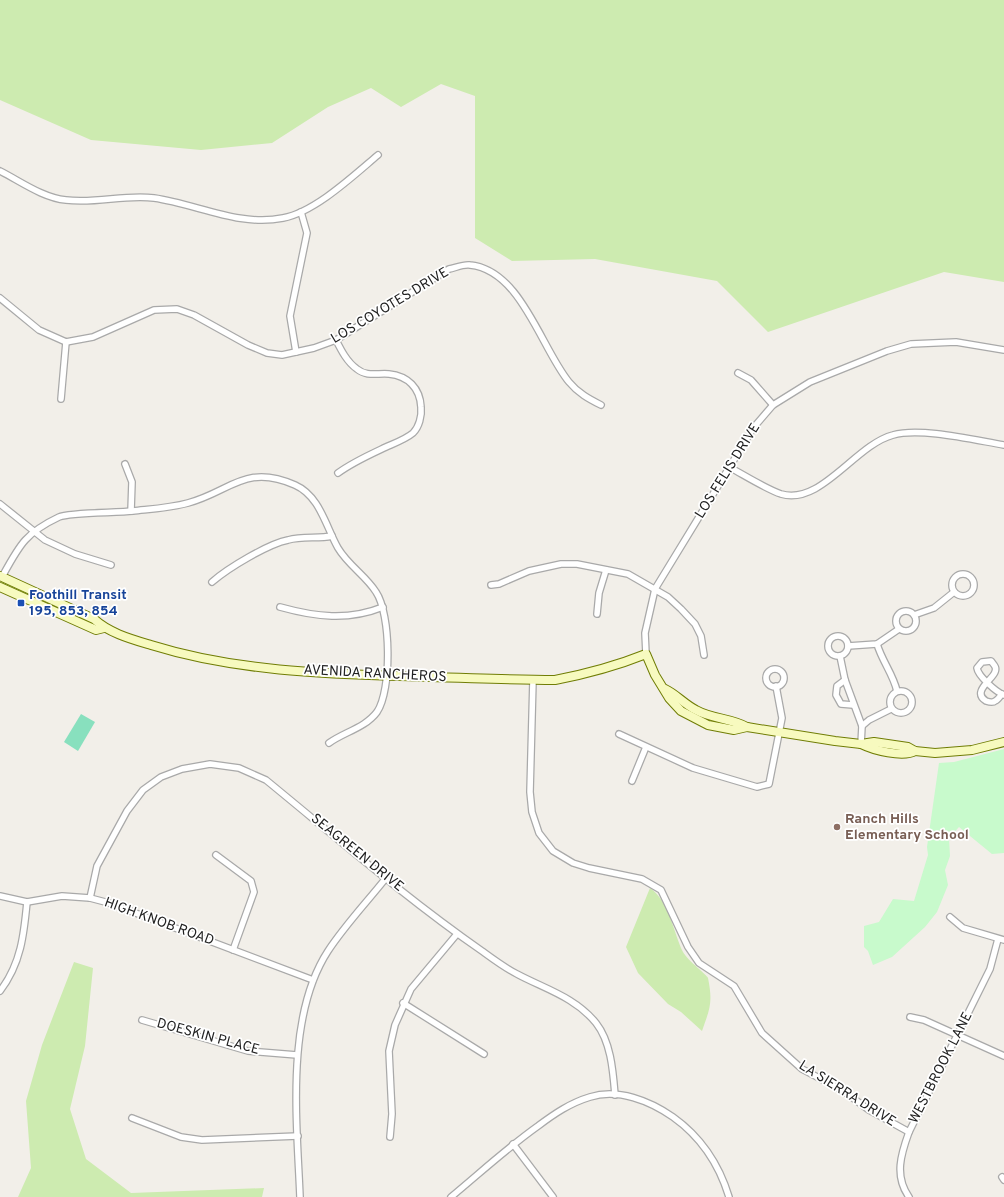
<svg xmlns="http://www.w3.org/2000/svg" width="1004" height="1197" font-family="Overpass,sans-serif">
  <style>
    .grass { fill: #cdebb0 }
    .park { fill: #c8facc }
    .pitch { fill: #88e0be }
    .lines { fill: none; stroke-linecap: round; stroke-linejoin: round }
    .minor-casing { stroke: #a9a9a9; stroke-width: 8 }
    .secondary-casing { stroke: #707d05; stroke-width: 10 }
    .minor { stroke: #fff; stroke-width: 5.5 }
    .secondary { stroke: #f7fabf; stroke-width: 8 }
    .transit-dot { fill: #1a4fb4; stroke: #fff; stroke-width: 1.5 }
    .education-dot { fill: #8d6e63; stroke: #fff; stroke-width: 1.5 }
    .labels { text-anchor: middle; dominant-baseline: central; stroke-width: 3.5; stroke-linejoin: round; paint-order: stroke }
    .street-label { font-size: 14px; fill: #222; stroke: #fff }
    .transit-label { font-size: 14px; font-weight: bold; fill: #164399; stroke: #fff; text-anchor: start }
    .education-label { font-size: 14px; font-weight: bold; fill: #785e54; stroke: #fff; text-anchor: start }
  </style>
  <rect width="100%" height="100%" fill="#f2efe9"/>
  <g class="grass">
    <polygon points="0,0 1004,0 1004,282 944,272 768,332 717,281 595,259 512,261 475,238 475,96 441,84 401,107 371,88 328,107 272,143 201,150 91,140 0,100"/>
    <polygon points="2,579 98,624 70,616 0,586"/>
    <path d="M650,888C670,902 673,932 683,952C688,961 707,975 708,978C713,1003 710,1008 702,1031L681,1012L668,1004L638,973L626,947Z"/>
    <polygon points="74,962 93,968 85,1046 70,1109 86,1159 131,1193 264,1188 262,1197 18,1197 31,1168 26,1101 42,1045"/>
  </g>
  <polygon class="park" points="1004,749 1004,853 992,854 959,827 949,838 950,856 945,870 948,885 937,912 925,927 892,957 873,965 868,951 864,947 864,926 879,922 893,899 914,901 928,855 927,847 939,763 954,762"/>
  <polygon class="pitch" points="81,714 95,722 78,751 64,742"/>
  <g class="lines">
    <defs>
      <g id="minor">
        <path d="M0,171C20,181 43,198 66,200C96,204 125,194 154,198C197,204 239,227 283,218C315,212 353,176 378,155"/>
        <path d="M0,298L39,330L66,342L93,337L154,310L177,309L194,315L248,345L267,353L282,355L314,348L336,340L449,269C455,268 463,264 470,265C521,270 541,348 569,382C578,393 589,399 601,405"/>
        <path d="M336,340C341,350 347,362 357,369C367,377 377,373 389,374C408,376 420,388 421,407C422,416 419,427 413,433C406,439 395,443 386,447C369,455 353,462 338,473"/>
        <polyline points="296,352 290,316 307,233 301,212"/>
        <polyline points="738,373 751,380 773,405"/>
        <polyline points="61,399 66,342"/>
        <polyline points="125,464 132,482 131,511"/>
        <path d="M729,467C744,475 766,489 781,494C821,506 855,445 893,435C920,427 974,440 1004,445"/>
        <polyline points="0,504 45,540 75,554 111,565"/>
        <circle cx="963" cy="585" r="11"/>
        <path d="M2,577C19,546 25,533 59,517C70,512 117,513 133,511C151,509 170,508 188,503C230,492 245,463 295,485C320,496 326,527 338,548C348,565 366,576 376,592C391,614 392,690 377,712C365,728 344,732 329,743"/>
        <path d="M212,582C228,568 268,544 288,540C303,536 318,539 332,536"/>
        <polyline points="491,585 499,584 529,571 561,564 577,564 628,574 668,597 681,609 695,624 701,636 704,655"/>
        <path d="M280,607C316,617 348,621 383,607"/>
        <circle cx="906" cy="621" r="10"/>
        <polyline points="597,614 599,593 606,570"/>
        <polyline points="914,615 934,608 954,592"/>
        <circle cx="838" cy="646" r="10"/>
        <path d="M877,644C882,661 893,674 897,691"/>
        <polyline points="848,646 877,644 899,629"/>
        <polyline points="646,654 645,633 655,589 754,427 773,405 810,382 887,351 911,344 956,342 1004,350"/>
        <polyline points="840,656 845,680 862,726 861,744"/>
        <circle cx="775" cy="678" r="9"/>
        <polyline points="533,680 530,792 532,812 539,833 553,851 573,863 589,868 642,879 661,890 688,947 699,963 734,986 762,1033 802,1069 842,1090 869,1110 909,1132"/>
        <polyline points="845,680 837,686 836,695 841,704 853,705"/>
        <circle cx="901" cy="702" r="11"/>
        <path d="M1002,694C1000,696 998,700 995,701C993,703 989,702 986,701C971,692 993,679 995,672C997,667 994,665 991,661L982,662L977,668C978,676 996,692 1004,695"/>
        <polyline points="862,726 869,720 891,709"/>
        <polyline points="619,734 693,768 757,787 769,784 782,718 776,686"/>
        <polyline points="632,781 646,747"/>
        <polyline points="216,855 251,881 254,892 233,950"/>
        <polyline points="0,896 27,902 62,896 90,898 109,903 313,980"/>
        <path d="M90,898L97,866L127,811L143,790L161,777L182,769L210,764L239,768L266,780C337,838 407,899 482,951C493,959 505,968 517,974C545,989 575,997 596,1023C611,1042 613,1071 615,1095"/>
        <polyline points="950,917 963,928 1004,940"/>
        <path d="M0,991C21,964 24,934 27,902"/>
        <polyline points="403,1003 484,1054"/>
        <polyline points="910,1017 924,1020 1004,1056"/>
        <polyline points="142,1020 248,1051 297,1055"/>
        <polyline points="132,1118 181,1137 202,1140 298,1136"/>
        <polyline points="390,1137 392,1114 389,1051 395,1025 411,989 457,934"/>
        <polyline points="513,1144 553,1197"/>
        <polyline points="1002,1177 1004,1180"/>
        <path d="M300,1197C297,1122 285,1017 328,951C345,925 367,902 386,878"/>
        <path d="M451,1197C480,1173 507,1148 538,1126C554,1114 570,1103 590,1097C618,1088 650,1101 673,1117C701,1137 719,1164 729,1197"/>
        <path d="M909,1197C894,1176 901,1154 909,1132L990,969L998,939"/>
      </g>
      <g id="secondary">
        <path d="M0,576L94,619C109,633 131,639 151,645C241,673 337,674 430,677C472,678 513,680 555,680C586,674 616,666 646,654L655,675L669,698L681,711L708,725L734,730L747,727"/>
        <polyline points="0,587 96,630 104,628"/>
        <path d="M665,689C676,694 684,704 696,710C712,719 731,718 747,727L835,741L861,744L874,742L908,747L915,751L935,753L972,750L1004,742"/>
        <path d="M861,744C873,750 903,758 915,751"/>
      </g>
    </defs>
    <use href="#minor" class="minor-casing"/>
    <use href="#secondary" class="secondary-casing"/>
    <use href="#minor" class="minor"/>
    <use href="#secondary" class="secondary"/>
  </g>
  <rect class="transit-dot" x="17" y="599" width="8" height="8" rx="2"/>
  <circle class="education-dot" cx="837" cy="827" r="4"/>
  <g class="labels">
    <g class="street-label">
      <text transform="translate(390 306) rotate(-31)">LOS COYOTES DRIVE</text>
      <text transform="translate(728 471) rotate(-58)">LOS FELIS DRIVE</text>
      <text transform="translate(375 674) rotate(3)">AVENIDA RANCHEROS</text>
      <text transform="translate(357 853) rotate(39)">SEAGREEN DRIVE</text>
      <text transform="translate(159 922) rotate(20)">HIGH KNOB ROAD</text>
      <text transform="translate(208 1037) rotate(15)">DOESKIN PLACE</text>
      <text transform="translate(941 1068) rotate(-63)">WESTBROOK LANE</text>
      <text transform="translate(847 1094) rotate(32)">LA SIERRA DRIVE</text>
    </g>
    <g class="transit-label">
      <text x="29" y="595">Foothill Transit<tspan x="29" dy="16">195, 853, 854</tspan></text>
    </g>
    <g class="education-label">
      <text x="845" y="819">Ranch Hills<tspan x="845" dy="16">Elementary School</tspan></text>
    </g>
  </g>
</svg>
